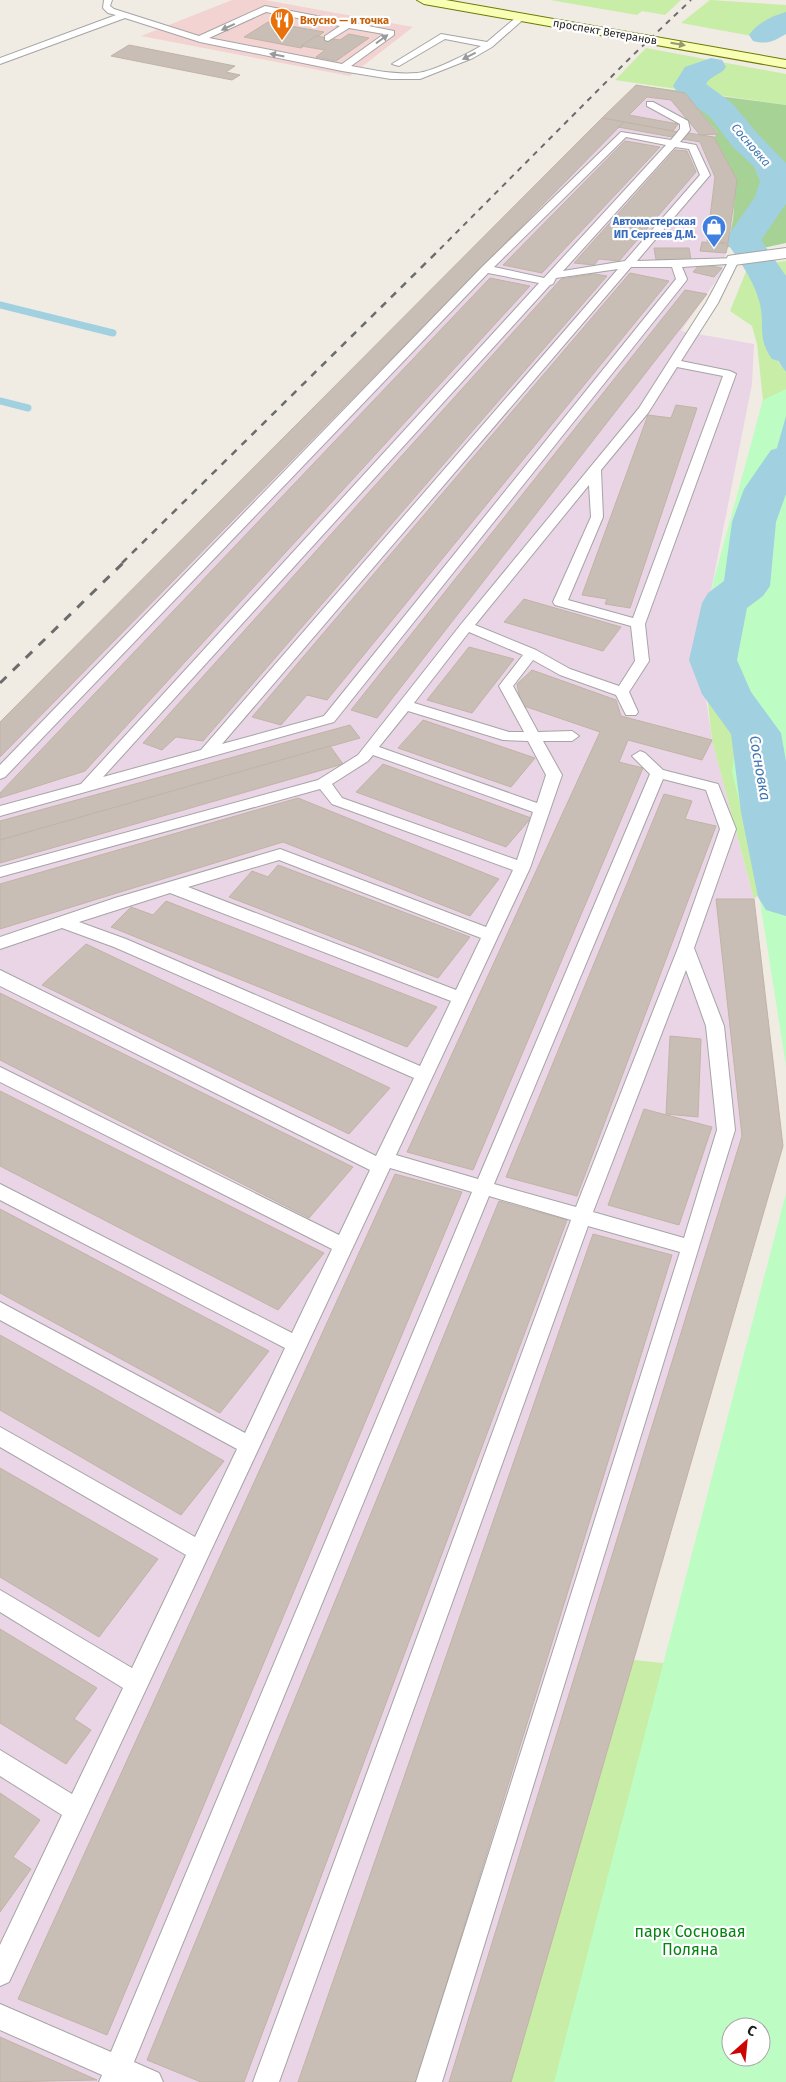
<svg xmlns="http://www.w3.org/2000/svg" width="786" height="2082" font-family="'Fira Sans',sans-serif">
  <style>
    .commercial { fill: #f2d3d1 }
    .industrial { fill: #e9d5e5 }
    .grass { fill: #c7eda6; fill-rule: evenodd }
    .forest { fill: #a6d295 }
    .park { fill: #bdfdc4; fill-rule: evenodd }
    .water { fill: #a1d0e0 }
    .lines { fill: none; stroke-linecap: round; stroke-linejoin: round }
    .stream { stroke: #a1d0e0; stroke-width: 7 }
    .river { fill: #a1d0e0; fill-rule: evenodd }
    .building { fill: #c8beb6; stroke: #c2b3a5 }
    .lane-casing { stroke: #a5a5a5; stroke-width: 2 }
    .street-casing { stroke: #a5a5a5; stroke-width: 2 }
    .secondary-casing { stroke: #6a7a00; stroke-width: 2 }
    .lane { fill: #fff; fill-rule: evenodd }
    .street { fill: #fff; fill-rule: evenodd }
    .secondary { fill: #f8feb4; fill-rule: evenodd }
    .rail-far2 { stroke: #6c6c6c; stroke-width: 2; stroke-dasharray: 5.5 5.5; stroke-linecap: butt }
    .rail-far1 { stroke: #6c6c6c; stroke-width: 2.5; stroke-dasharray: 7 7; stroke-linecap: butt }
    .rail { stroke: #6c6c6c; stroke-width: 3; stroke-dasharray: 9 9; stroke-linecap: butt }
    .oneway { fill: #9a9a9a }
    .oneway2 { fill: #969970 }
    .labels { text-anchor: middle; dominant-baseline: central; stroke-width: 4.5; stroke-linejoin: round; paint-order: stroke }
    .far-food-label { font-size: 11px; font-weight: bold; fill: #c56008; stroke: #fff; text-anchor: start }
    .far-street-label { font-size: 11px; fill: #1e1e1e; stroke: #fff }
    .far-shop-label { font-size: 11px; font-weight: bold; fill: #366cbe; stroke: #fff; text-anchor: end }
    .far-water-label { font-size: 12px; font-style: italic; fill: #4479b4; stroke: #fff }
    .water-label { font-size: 15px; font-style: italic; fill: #4479b4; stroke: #fff }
    .near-park-label { font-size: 16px; fill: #048412; stroke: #fff }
  </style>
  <rect width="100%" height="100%" fill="#f0ece3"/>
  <polygon class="commercial" points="232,0 265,0 413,27 350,76 141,36"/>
  <polygon class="industrial" points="636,85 685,93 718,134 714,137 736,178 733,220 722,272 681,331 754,344 752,384 699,651 712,740 754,899 783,1146 511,2082 0,2082 0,722"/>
  <g class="grass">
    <polygon points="550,0 681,0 665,15 642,11 637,15"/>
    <polygon points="710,0 786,5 786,16 752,36 681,23"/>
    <polygon points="646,48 786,74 786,105 615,80"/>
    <polygon points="786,261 786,281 772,281 778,362 786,372 786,881 769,884 754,899 712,740 701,641 763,400 757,344 752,326 730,311 747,269 753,265"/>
    <path d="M634,1660L693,1666L786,2082H511ZM731,2027H761V2057H731Z"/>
  </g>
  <polygon class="forest" points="636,85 786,105 786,243 758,249 727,247 733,220 736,178 714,137 718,133 685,93"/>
  <g class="park">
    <polygon points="786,389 786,1066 753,857 732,772 737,734 707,690 699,651 714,579 763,400"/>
    <path d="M786,1193V2082H554ZM731,2027H761V2057H731Z"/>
  </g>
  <g class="water">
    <path d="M772,281H786V372C767,349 766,318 763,289Z"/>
    <polygon points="786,416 786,482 764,494"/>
  </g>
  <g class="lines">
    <g class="stream">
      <polyline points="0,305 113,333"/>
      <polyline points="0,401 28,408"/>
    </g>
    <g class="river">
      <path d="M786,12V34C774,41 767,45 753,41L749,35C757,23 772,16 786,12Z"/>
      <path d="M711,58L722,60L726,67C721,75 710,76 706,84L732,103L756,132L786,163V204L761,240L786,276V363L772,359C757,338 765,327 760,304C754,280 739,260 725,240L755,197L760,181L754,167L732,146L710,117L678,93L673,86L685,67Z"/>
      <polygon points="786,446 786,494 776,522 770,586 763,596 747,608 737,660 751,692 781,733 786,761 786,916 766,910 758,897 741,812 731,734 702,694 689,660 702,603 708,593 724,581 732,522 744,489 771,450"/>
    </g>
  </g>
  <g class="building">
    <polygon points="268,22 324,32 301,48 244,37"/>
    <polygon points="349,34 369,38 336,61 316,57 325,50 301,46 316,36 340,40"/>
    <polygon points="129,45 235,66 226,72 240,75 232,80 111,56"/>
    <polygon points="636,85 685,93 718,134 700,135 671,100 647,97 629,115 678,124 673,131 602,118"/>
    <polygon points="602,118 624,122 0,757 0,722"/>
    <polygon points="624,122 678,132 672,137 618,127"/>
    <polygon points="688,133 714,137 737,180 728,243 707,241 715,177 700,142 683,139"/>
    <polygon points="625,141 660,147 542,273 503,265"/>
    <polygon points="675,150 687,151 696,172 619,261 599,259 594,265 574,263"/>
    <polygon points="702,242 728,244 726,253 700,251"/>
    <polygon points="654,248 689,248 691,260 656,260"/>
    <polygon points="700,264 722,268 714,277 693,272"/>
    <polygon points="630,273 669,281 327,700 307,695 281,725 252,717"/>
    <polygon points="594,274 607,276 203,741 176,737 162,750 143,743 561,279"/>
    <polygon points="490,278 530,286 85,771 0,798 0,793"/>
    <polygon points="685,290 707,294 377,718 351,710"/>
    <polygon points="676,405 697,408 630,608 605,604 607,599 582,595 648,415 671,418"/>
    <polygon points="524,599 621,627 603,651 504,622"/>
    <polygon points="469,647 514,659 472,713 427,700"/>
    <polygon points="532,670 616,700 621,716 712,740 702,760 628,740 619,762 643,768 473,1170 407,1152 600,732 521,705 517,684"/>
    <polygon points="423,720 535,758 511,787 398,748"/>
    <polygon points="350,725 360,738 0,840 0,821"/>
    <polygon points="330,746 343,764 0,863 0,840"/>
    <polygon points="383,764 531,818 506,847 356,792"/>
    <polygon points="664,794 692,801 685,819 716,826 577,1196 506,1177"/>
    <polygon points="298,798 499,879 470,916 283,842 0,929 0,884"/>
    <polygon points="278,865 470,937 438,978 229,897 252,871 268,877"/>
    <polygon points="716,899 754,899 783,1146 511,2082 449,2082 742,1136"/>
    <polygon points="166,901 437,1007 407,1047 111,927 131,907 153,915"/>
    <polygon points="86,944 390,1088 349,1134 42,985"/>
    <polygon points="0,993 353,1167 309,1218 0,1060"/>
    <polygon points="670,1036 701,1039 698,1117 666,1114"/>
    <polygon points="0,1091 324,1253 278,1310 0,1166"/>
    <polygon points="644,1109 712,1127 679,1225 608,1205"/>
    <polygon points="395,1174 462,1192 107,2035 18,1999"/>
    <polygon points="499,1201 567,1220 244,2082 201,2082 147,2060"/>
    <polygon points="0,1209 269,1351 220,1413 0,1293"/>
    <polygon points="593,1234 672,1255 416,2082 298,2082"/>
    <polygon points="0,1335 224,1461 181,1515 0,1410"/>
    <polygon points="0,1468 158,1559 99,1637 0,1577"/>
    <polygon points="0,1629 97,1688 74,1719 91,1730 66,1764 0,1723"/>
    <polygon points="0,1793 40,1820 13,1857 31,1869 0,1912"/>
    <polygon points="0,2037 97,2080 0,2082"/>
  </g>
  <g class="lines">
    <defs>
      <g id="lane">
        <path d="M104,0H112L110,6L114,9L199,36L265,6L394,31V35L351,66C373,70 394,75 417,73C432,72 467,54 481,46L445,39L399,66L392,64L441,34L487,42L519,15L526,17L492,47L473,58L420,79H391L342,71L200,42L125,18L0,64V58L116,15L108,13L103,8ZM266,12L340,26L325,36V40L328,41L349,28L384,34L342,64L209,38Z"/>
        <path d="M647,102H653L688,121L690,130L680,142L696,145L710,175L637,261L738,258L739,260L718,303L681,361L730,371L736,374L645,624L649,661L629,692L638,712L636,715H626L616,695L560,675L533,660L513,686L538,732L572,731L579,736L572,741H543L562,775L530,868L396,1155L478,1179L650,774L632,756L640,751L645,753L663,770L718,784L736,829L694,948L724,1026L735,1130L442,2082H416L680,1252L588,1226L279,2082H253L571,1220L489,1196L134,2062L159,2073L163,2082H99L102,2075L0,2030V2004L111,2052L472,1192L390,1168L9,1982L0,1986V1945L62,1815L0,1776V1750L72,1794L123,1688L0,1612V1590L132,1668L186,1555L0,1447V1427L195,1537L237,1449L0,1320V1302L245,1433L285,1348L0,1200V1184L292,1333L332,1249L0,1082V1067L339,1235L370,1170L0,986V970L376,1156L414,1078L114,947L62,928L0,949V937L115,898L280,849L486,927L513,870L332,804L320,789L0,877V867L318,780L358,755L462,623L639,408L706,303L727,264L682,267L687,279L686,281L334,722L0,816V806L81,784L539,283L488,273L5,777L0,779V765L482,267L621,132L671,140L680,129V124L647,106ZM626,137L666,145L544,278L494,267ZM675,147L689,149L700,175L625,261L563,271ZM631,267H672L676,279L324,716L222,744ZM618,269L201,750L103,777L550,285L553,284L556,278ZM677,367L723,376L633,618L568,600L603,517L601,470L648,413ZM589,485L591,517L553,602L555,605L631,626L635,661L619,686L570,669L536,650L475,625ZM469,632L523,655L499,686L524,732H509L414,703ZM408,711L503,740L528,741L546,775L537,803L379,747ZM373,755L533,812L517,860L342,798L332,784L368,761ZM663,779L706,790L720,829L678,948L576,1207L494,1184ZM279,860L481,938L456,990L188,887ZM170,893L451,1001L420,1066L126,939L79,922ZM686,970L706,1026L717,1130L684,1238L593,1212Z"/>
      </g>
      <polygon id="street" points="786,248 786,258 734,265 728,264 726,260 728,256 734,255"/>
      <polygon id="secondary" points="417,0 446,0 786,60 786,68 424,4"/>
    </defs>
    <use href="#lane" class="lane-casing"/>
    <use href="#street" class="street-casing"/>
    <use href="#secondary" class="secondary-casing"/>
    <use href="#lane" class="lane"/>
    <use href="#street" class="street"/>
    <use href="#secondary" class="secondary"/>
    <polyline class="rail-far2" points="440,249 631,57 691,0"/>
    <polyline class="rail-far1" points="122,563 441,248"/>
    <polyline class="rail" points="0,683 124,562"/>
  </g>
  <defs><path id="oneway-solid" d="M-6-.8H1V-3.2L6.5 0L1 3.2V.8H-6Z" transform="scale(1.25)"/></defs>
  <g class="oneway">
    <use href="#oneway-solid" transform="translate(228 27) rotate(155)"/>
    <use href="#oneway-solid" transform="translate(382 39) rotate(-36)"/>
    <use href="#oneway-solid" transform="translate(277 55) rotate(-169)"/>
    <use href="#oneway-solid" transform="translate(469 56) rotate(153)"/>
  </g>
  <use class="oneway2" href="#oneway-solid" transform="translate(678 44) rotate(10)"/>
  <defs>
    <symbol id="restaurant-pin" viewBox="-11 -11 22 30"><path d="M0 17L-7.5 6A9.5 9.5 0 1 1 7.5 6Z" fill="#e8710a" stroke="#fff"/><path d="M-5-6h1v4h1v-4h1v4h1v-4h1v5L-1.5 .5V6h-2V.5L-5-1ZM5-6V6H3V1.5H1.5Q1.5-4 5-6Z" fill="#fff"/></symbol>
    <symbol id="shop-pin" viewBox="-11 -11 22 30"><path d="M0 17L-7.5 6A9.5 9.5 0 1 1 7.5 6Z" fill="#3f7fe0" stroke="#fff"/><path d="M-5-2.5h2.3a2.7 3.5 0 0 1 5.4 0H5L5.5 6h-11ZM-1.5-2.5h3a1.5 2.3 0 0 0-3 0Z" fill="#fff"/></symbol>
  </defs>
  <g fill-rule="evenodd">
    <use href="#restaurant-pin" x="268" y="6" width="28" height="38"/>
    <use href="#shop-pin" x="700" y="213" width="28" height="38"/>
  </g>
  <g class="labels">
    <g class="far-food-label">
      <text x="300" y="20">Вкусно — и точка</text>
    </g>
    <g class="far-street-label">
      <text transform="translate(605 32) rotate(10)">проспект Ветеранов</text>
    </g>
    <g class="far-shop-label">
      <text x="696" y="221">Автомастерская<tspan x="696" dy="13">ИП Сергеев Д.М.</tspan></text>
    </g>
    <g class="far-water-label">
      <text transform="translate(751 145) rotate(49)">Сосновка</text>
    </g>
    <g class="water-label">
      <text transform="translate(760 768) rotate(80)">Сосновка</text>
    </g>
    <g class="near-park-label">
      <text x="690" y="1931">парк Сосновая<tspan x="690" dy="18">Поляна</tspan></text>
    </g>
  </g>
  <g transform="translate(746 2042) rotate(27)"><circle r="24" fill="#ffffff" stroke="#a5a5a5"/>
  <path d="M0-4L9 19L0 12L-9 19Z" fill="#cc0500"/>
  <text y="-8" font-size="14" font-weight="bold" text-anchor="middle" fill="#1e1e1e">С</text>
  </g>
</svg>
